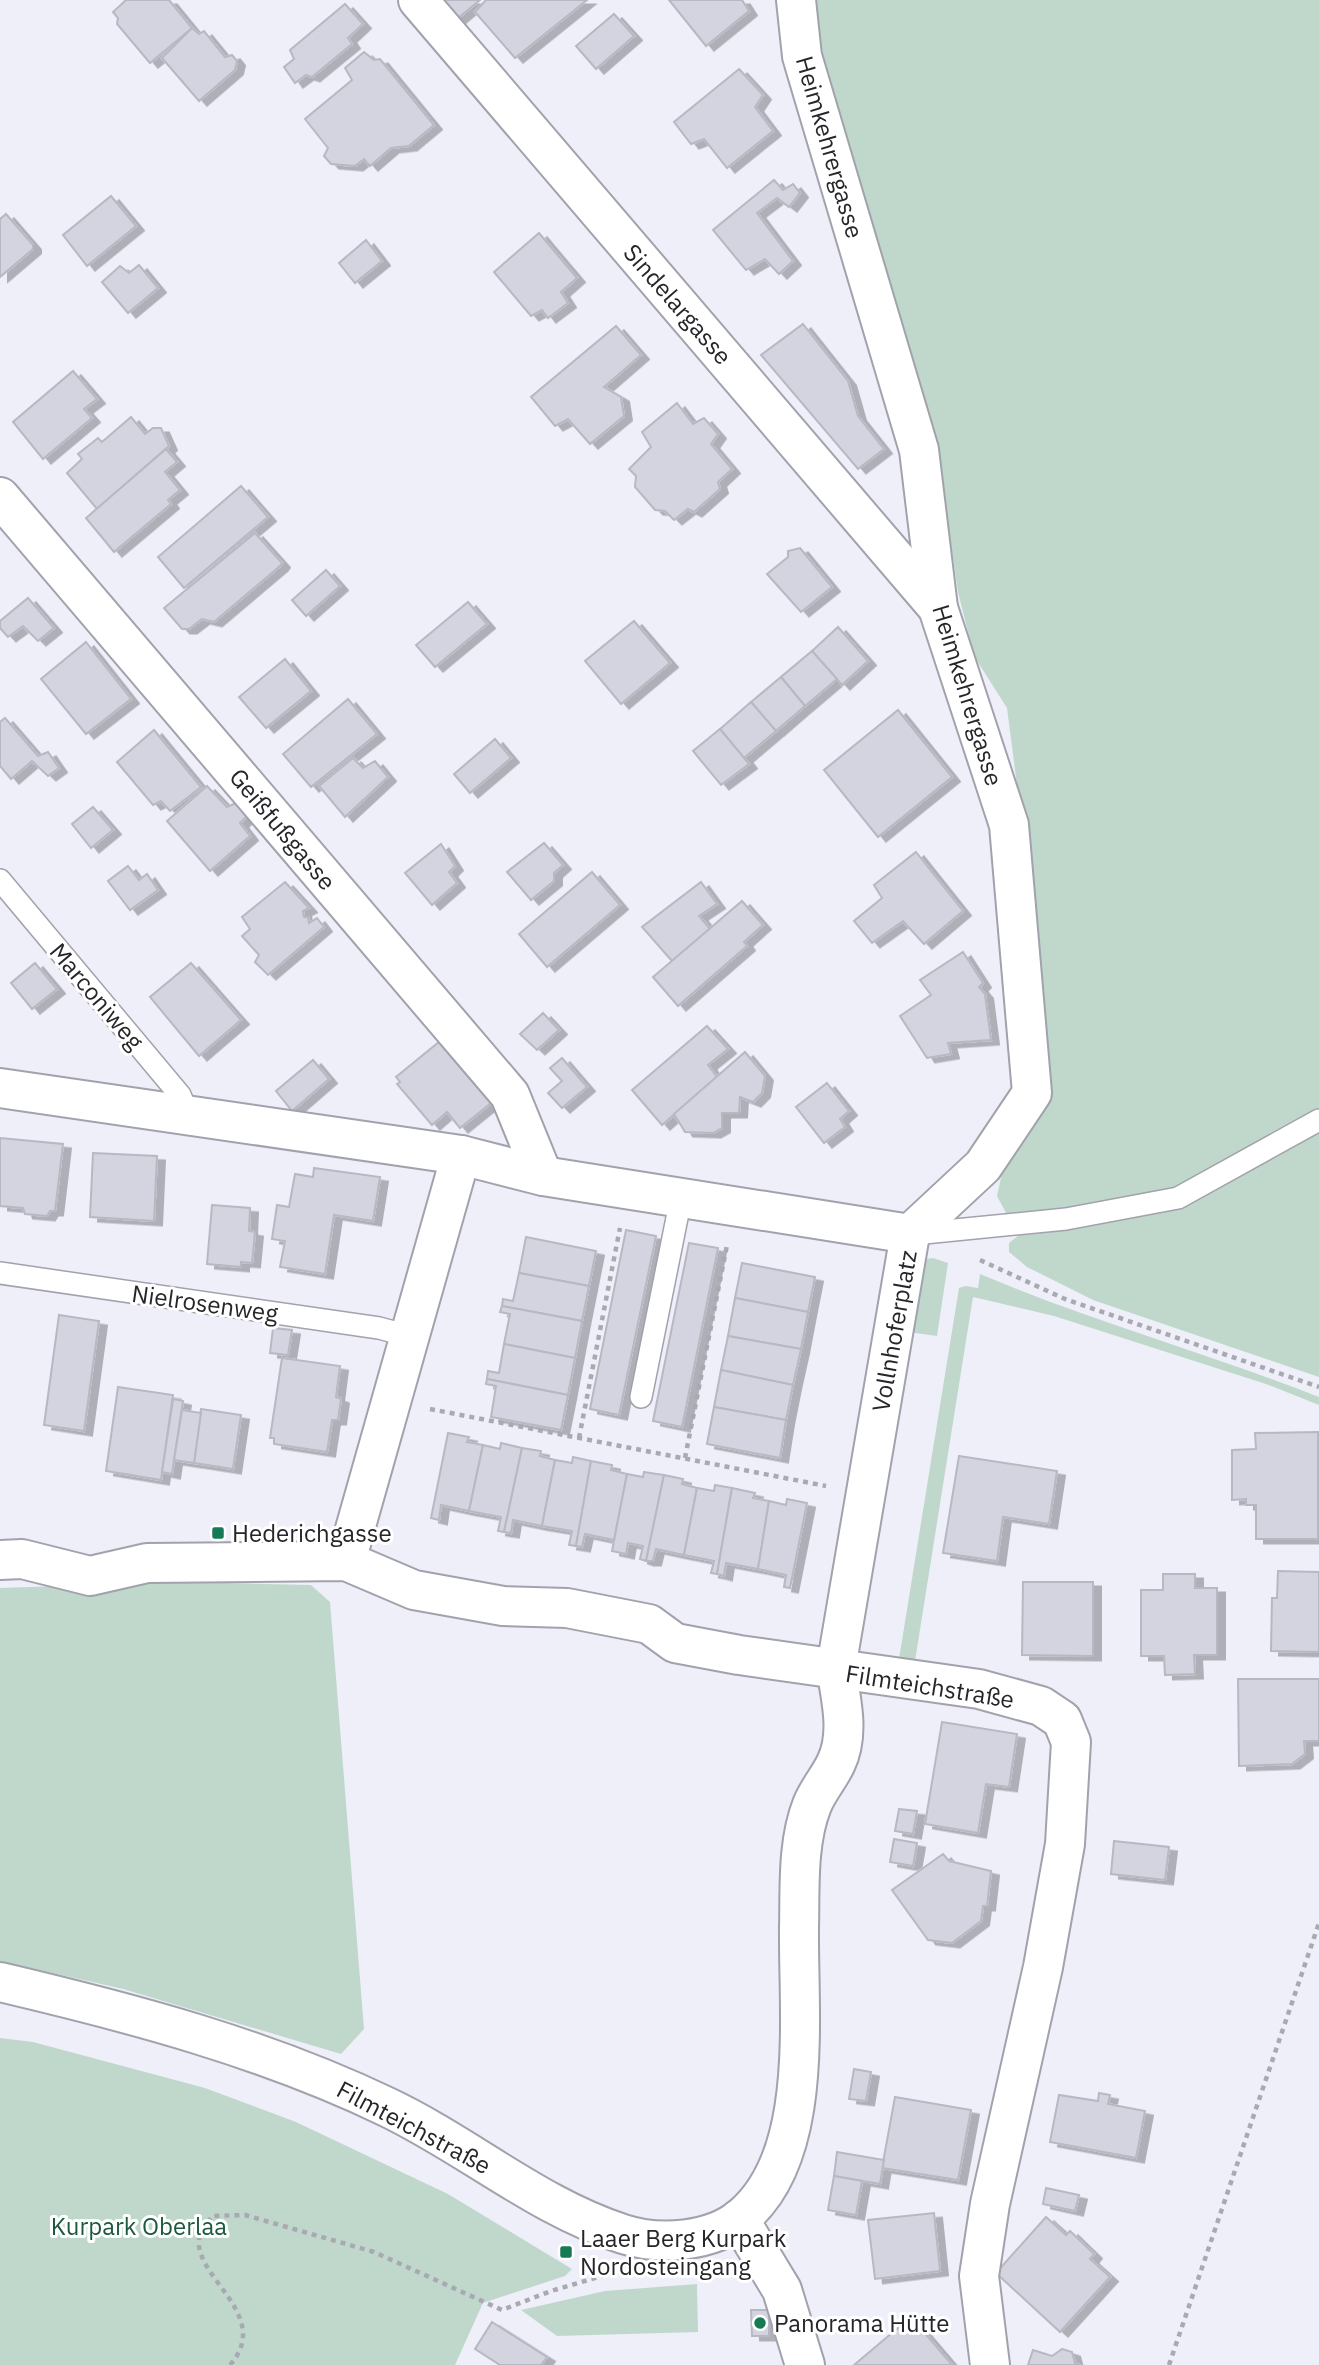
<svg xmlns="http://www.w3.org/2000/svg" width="1319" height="2365" font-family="'IBM Plex Sans',sans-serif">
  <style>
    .green { fill: #c0d8cb }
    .building { fill: #d4d4e0; stroke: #b8b8c3; stroke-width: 2; filter: url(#shadow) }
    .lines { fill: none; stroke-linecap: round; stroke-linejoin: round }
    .lane-casing { stroke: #a1a2ac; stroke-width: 24 }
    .street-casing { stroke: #a1a2ac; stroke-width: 42 }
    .path { stroke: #a9a9b2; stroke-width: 4.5; stroke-dasharray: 5 5; stroke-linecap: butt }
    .lane { stroke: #fff; stroke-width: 21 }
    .street { stroke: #fff; stroke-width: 38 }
    .poi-dot { fill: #167b54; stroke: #fff; stroke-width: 2.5 }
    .labels { text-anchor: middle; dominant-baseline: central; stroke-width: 6; stroke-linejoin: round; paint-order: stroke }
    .street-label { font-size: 24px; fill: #26262a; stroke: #fff }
    .poi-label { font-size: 24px; fill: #26262a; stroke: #fff; text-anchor: start }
    .park-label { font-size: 24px; fill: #1c593e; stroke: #fff }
  </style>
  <defs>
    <filter id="shadow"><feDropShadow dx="8" dy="4.5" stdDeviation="0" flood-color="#0004"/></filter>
  </defs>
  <rect width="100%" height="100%" fill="#efeffa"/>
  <g class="green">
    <polygon points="810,0 1319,0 1319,1377 1093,1300 1027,1267 1009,1252 1009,1243 1020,1234 1035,1213 1006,1213 997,1196 1002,1173 1024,1139 1033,909 1007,708 974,656 958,592 944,497 932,448 816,54"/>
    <polygon points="933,1258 948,1263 937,1336 908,1332 925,1259"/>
    <path d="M980,1274C1091,1321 1207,1353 1319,1397V1405L1266,1384L1054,1316L973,1297L915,1661L899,1659L959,1288L966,1286L978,1288Z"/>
    <polygon points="185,1582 311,1585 330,1602 364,2029 341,2054 123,1989 0,1961 0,1588"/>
    <polygon points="0,2038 33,2042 205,2088 296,2122 448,2194 572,2269 565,2276 483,2303 455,2365 0,2365"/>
    <polygon points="697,2284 698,2332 557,2336 521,2310 605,2291"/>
  </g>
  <g class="building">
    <polygon points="126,0 169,0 192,28 150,63 117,24 118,18 113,12"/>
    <polygon points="432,0 480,0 451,24"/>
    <polygon points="486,0 587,0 515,58 475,12"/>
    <polygon points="669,0 742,0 749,11 706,46"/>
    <polygon points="345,4 363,24 348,38 352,44 312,77 306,75 295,83 284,67 294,59 290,50"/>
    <polygon points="614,14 634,36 596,69 576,46"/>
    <polygon points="192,28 199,34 204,31 225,57 232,55 237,61 235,70 199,101 162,58"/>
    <polygon points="364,52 374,60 380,59 434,125 409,146 391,148 370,166 364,159 355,166 331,164 324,156 328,148 305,119 352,80 345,68"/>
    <polygon points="739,69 763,95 755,107 773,131 727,168 704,139 691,144 674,122"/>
    <polygon points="774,180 783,190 793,184 800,193 789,207 777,198 757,213 793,261 779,274 765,259 746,270 713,230"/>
    <polygon points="111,196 136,226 87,266 63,235"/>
    <polygon points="6,214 33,245 33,249 0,277 0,219"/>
    <polygon points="539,233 577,278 561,292 568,303 548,318 542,310 531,316 494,272"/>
    <polygon points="366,240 382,261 355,283 339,263"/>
    <polygon points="139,265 158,288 128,313 102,282 120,266 129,273"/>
    <polygon points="803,324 848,381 858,416 884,449 858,469 761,355"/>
    <polygon points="616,326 641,355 604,387 621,397 624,416 590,444 568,419 555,426 531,397"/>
    <polygon points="73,371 97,399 84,409 92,418 43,459 13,422"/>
    <polygon points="677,403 693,424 704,418 718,434 711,444 732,469 718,482 720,489 694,512 688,509 674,520 665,511 655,510 635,487 636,476 629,469 651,447 642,432"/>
    <polygon points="131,417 145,434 153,428 161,428 169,446 97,509 67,473 82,459 78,454 98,438 102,442"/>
    <polygon points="166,449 177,462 165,472 180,490 168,500 171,504 114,552 86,518"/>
    <polygon points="241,486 268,517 184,588 158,557"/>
    <polygon points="255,533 282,563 280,566 214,622 202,619 189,629 182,629 164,608"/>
    <polygon points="800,548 832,587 801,612 767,574 788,557 788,551"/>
    <polygon points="326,570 340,586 306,616 292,600"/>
    <polygon points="28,598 54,628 38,641 23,626 8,637 0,628 0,621"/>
    <polygon points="468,602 487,624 435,667 416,645"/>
    <polygon points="634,621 670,663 621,704 585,661"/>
    <polygon points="838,627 868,661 842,685 812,651"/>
    <polygon points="86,642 131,699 86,734 41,679"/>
    <polygon points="812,651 837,679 805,706 781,677"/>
    <polygon points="285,659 311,691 266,728 239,697"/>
    <polygon points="781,677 805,706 776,731 751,702"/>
    <polygon points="348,699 377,734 311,787 283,754"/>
    <polygon points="751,702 776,731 744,758 720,729"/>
    <polygon points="898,710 952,777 878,837 824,770"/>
    <polygon points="5,718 38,756 48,752 59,768 48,776 32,761 11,779 0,766 0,722"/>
    <polygon points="720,729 749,764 721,785 693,751"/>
    <polygon points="154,730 201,787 170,811 161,801 153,805 117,762"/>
    <polygon points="495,739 511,758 470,793 454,774"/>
    <polygon points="353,758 363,768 375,761 388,777 345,817 319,786"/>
    <polygon points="207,786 227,807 236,803 247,816 240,823 250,836 210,871 167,821"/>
    <polygon points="93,807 113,830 91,848 72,824"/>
    <polygon points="544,843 563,865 554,873 554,881 531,900 507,872"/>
    <polygon points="441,844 455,866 449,872 457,883 432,905 405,873"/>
    <polygon points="916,852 963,911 924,944 903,921 872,943 854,921 882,898 874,885"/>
    <polygon points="128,866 139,880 147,874 158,890 130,910 108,881"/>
    <polygon points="592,872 620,905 547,967 519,934"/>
    <polygon points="285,882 309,908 303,911 304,917 308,917 309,923 317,918 324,927 268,975 255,962 259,955 242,936 250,929 242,917"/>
    <polygon points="701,882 717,904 699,916 710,929 672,961 642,927"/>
    <polygon points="742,901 763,925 744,942 747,946 678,1006 653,977"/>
    <polygon points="963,952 983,983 979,987 985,994 991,1040 948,1043 951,1054 927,1058 900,1016 931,995 920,980"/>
    <polygon points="35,963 57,989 32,1009 11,983"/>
    <polygon points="191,963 241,1020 199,1056 150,997"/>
    <polygon points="543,1013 559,1030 537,1050 520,1034"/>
    <polygon points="707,1026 728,1049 708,1065 717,1077 662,1125 632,1090"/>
    <polygon points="439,1042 491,1103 460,1128 447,1112 432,1125 397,1084 400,1082 396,1077"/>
    <polygon points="745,1052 765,1076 762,1093 753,1102 740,1097 739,1113 722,1113 722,1128 713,1133 685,1132 674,1114"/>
    <polygon points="562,1058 587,1087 562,1108 548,1093 562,1081 550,1068"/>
    <polygon points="313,1060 329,1079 292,1111 276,1091"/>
    <polygon points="827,1083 849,1111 840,1119 845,1127 824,1143 796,1107"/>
    <polygon points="0,1138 63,1144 55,1211 50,1211 47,1216 25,1214 23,1208 0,1206"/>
    <polygon points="93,1153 157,1156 154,1221 90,1217"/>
    <polygon points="314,1168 380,1177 373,1221 334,1215 325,1274 280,1267 285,1241 272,1239 277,1205 289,1207 295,1174 313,1177"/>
    <polygon points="212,1205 250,1208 249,1231 255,1232 252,1263 241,1262 241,1267 207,1264"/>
    <polygon points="626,1230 656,1236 619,1415 590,1409"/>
    <polygon points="526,1237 596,1251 589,1286 519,1273"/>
    <polygon points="689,1243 718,1248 682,1427 653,1421"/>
    <polygon points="742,1263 815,1277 808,1312 735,1298"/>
    <polygon points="519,1273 589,1286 582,1321 502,1306 503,1299 513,1301"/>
    <polygon points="735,1298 808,1312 801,1349 728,1336"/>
    <polygon points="502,1306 582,1321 575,1358 504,1344 510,1314 500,1312"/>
    <polygon points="59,1315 99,1321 84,1431 44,1425"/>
    <polygon points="273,1328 292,1330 288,1355 270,1353"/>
    <polygon points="728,1336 801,1349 793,1385 721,1370"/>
    <polygon points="504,1344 575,1358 568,1395 487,1379 488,1371 499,1373"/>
    <polygon points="282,1358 340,1366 336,1397 341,1399 338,1420 332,1420 327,1452 274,1444 274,1438 270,1438"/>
    <polygon points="721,1370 793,1385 786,1420 714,1407"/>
    <polygon points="487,1379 568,1395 561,1430 491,1417 496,1386 486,1384"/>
    <polygon points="118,1387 173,1395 161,1480 106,1471"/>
    <polygon points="173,1399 183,1401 172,1474 162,1472"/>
    <polygon points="714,1407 786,1420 780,1458 707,1444"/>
    <polygon points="201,1409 241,1415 233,1469 194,1463"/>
    <polygon points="182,1410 201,1413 194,1463 174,1460"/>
    <polygon points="1318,1432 1318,1539 1256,1539 1256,1505 1246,1505 1246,1499 1232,1500 1232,1450 1256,1449 1255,1433"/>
    <polygon points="448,1433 469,1437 467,1442 483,1445 469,1511 441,1505 439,1520 431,1518"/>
    <polygon points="501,1443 522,1448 504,1532 498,1531 501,1517 469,1511 483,1445 500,1449"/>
    <polygon points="522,1448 541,1451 540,1456 555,1460 542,1526 513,1520 511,1533 504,1532"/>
    <polygon points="959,1456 1057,1471 1049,1524 1003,1517 997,1561 943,1553"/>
    <polygon points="573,1457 591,1461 576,1546 569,1545 572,1531 542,1526 555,1460 572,1463"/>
    <polygon points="591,1461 612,1465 611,1470 627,1474 614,1540 585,1534 582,1547 576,1546"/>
    <polygon points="644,1472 664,1475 646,1561 640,1559 643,1546 628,1543 626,1554 612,1551 627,1474 643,1477"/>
    <polygon points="664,1475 683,1479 682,1484 697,1488 684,1555 656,1549 653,1561 646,1561"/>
    <polygon points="715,1485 732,1488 717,1574 711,1573 714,1561 684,1555 697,1488 714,1491"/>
    <polygon points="732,1488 755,1493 753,1498 769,1501 758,1569 726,1563 724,1576 717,1574"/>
    <polygon points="787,1499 807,1503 790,1588 784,1587 786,1575 758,1569 769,1501 786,1505"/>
    <polygon points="1278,1571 1319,1572 1319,1652 1271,1651 1272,1598 1277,1598"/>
    <polygon points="1163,1574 1195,1574 1195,1588 1217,1588 1217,1655 1194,1655 1195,1674 1165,1675 1164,1656 1141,1656 1141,1590 1163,1590"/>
    <polygon points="1023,1582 1093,1582 1093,1656 1022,1655"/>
    <polygon points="1238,1679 1319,1679 1319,1741 1304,1741 1305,1754 1292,1764 1239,1766"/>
    <polygon points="942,1722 1017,1734 1009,1787 986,1784 978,1833 925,1824"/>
    <polygon points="899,1809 917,1811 913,1834 895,1831"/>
    <polygon points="894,1839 917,1843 913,1866 890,1862"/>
    <polygon points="1114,1841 1169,1847 1165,1880 1111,1874"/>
    <polygon points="943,1854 949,1861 991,1871 987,1906 983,1906 981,1921 952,1943 928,1940 892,1890"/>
    <polygon points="854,2069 871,2072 866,2101 849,2099"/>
    <polygon points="1099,2093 1110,2095 1108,2104 1145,2111 1136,2158 1050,2142 1059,2095 1098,2101"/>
    <polygon points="895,2097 971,2110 958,2180 882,2168"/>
    <polygon points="837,2152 884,2160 880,2184 834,2176"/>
    <polygon points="834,2176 862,2181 856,2215 828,2210"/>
    <polygon points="1046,2188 1079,2195 1075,2211 1043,2204"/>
    <polygon points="934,2213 940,2271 875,2279 868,2220"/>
    <polygon points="1046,2217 1066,2235 1070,2231 1094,2254 1090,2259 1110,2277 1060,2332 996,2273"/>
    <polygon points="751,2310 769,2310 769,2336 752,2336"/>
    <polygon points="911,2317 952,2365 854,2365"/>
    <polygon points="492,2322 547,2357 541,2365 500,2365 475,2349"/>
    <polygon points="1062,2349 1072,2352 1075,2363 1080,2365 1028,2365 1033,2350 1052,2356"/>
  </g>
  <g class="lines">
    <defs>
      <g id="lane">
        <polyline points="0,880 180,1095 189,1116"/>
        <polyline points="914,1234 1066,1219 1178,1198 1319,1120"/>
        <polyline points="0,1273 379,1328 409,1336"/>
        <polyline points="641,1397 681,1198"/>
      </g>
      <g id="street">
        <polyline points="418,0 938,608"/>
        <polyline points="796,0 802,56 919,450 938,608 1009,825 1032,1093 983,1166 910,1234"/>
        <polyline points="0,497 510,1095 543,1176"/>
        <polyline points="0,1088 461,1155 543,1176 910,1234"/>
        <polyline points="0,1560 22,1559 90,1576 147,1563 346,1561 414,1590 503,1606 567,1608 649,1624 675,1643 739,1655 979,1689 1041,1706 1062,1720 1071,1742 1065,1844 1043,1967 990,2204 979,2276 990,2365"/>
        <polyline points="346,1561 461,1155"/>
        <path d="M0,1982C132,2013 264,2048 387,2107C467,2145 538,2207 623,2234C660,2246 712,2242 742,2217C815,2156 798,2015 799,1928C800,1889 797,1843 812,1805C818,1790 829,1778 836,1763C850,1734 841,1699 836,1668L910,1234"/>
        <polyline points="739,2219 782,2290 805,2365"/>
      </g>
    </defs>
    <use href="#lane" class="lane-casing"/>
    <use href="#street" class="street-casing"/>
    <g class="path">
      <polyline points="980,1260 1065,1299 1319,1387"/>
      <polyline points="430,1409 826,1486"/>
      <polyline points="579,1438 620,1228"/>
      <polyline points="685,1458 727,1245"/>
      <path d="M230,2365C273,2316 195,2278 199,2240C199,2233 208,2223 212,2216L245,2215L374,2252L502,2310L551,2291L612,2273"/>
      <polyline points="1169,2365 1319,1923"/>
    </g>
    <use href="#lane" class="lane"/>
    <use href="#street" class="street"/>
  </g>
  <g class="poi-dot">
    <rect x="211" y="1526" width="14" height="14" rx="3.5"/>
    <rect x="559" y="2245" width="14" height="14" rx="3.5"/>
    <circle cx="760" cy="2323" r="7"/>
  </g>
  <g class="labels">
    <g class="street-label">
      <text transform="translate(830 147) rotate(74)">Heimkehrergasse</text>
      <text transform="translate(678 304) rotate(49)">Sindelargasse</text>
      <text transform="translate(968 695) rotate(73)">Heimkehrergasse</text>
      <text transform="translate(283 829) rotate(50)">Geißfußgasse</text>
      <text transform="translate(97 996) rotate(50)">Marconiweg</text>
      <text transform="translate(205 1303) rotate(8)">Nielrosenweg</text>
      <text transform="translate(894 1331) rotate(-80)">Vollnhoferplatz</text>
      <text transform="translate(930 1686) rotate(9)">Filmteichstraße</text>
      <text transform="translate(414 2127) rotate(28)">Filmteichstraße</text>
    </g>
    <g class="poi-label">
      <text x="232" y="1533">Hederichgasse</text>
      <text x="580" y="2238">Laaer Berg Kurpark<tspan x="580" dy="28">Nordosteingang</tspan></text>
      <text x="774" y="2323">Panorama Hütte</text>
    </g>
    <g class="park-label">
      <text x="139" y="2226">Kurpark Oberlaa</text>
    </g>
  </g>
</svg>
